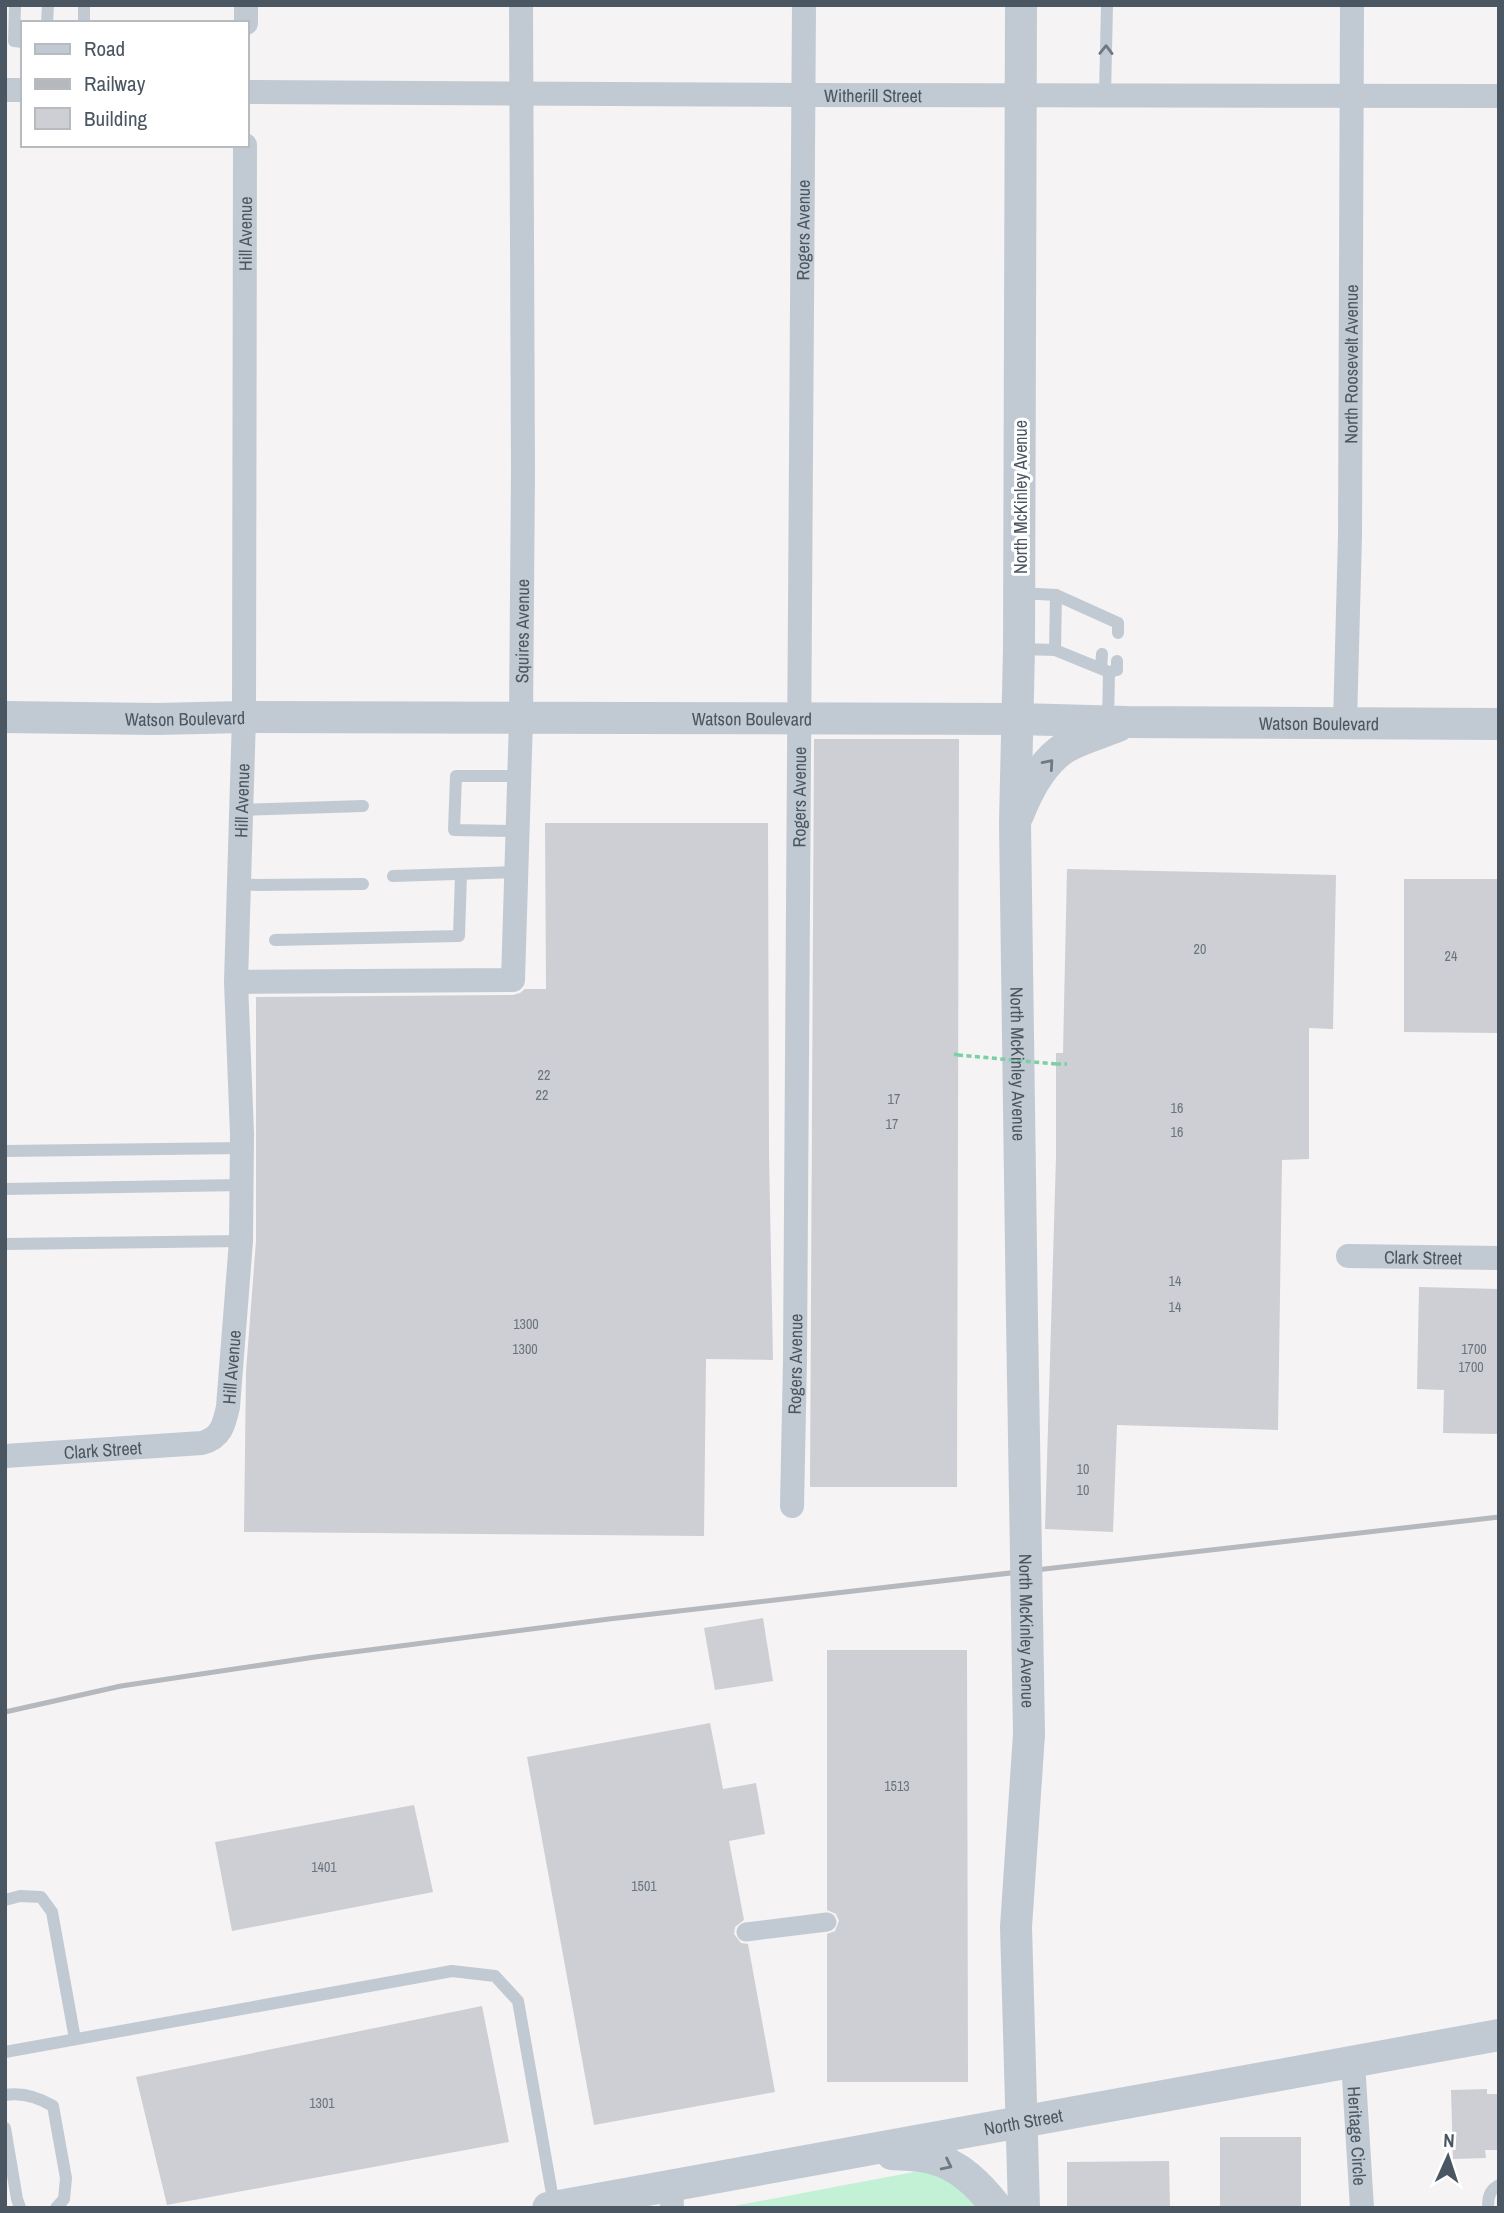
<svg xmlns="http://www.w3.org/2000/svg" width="1504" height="2213" font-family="'Archivo Narrow',sans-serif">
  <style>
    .green { fill: #c3f1d5 }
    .building { fill: #cdcfd5 }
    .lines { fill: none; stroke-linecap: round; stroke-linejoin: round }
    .path { stroke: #7ad0a6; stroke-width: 3.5; stroke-dasharray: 5 3.5; stroke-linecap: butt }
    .service { stroke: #c1cad2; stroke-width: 12 }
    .pedestrian { stroke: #c1cad2; stroke-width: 19 }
    .minor { stroke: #c1cad2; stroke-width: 24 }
    .tertiary { stroke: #c1cad2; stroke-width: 32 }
    .rail { stroke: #b5b8bd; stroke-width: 5 }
    .path-bridge { stroke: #7ad0a6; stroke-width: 3.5; stroke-dasharray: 5 3.5; stroke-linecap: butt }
    .tertiary-bridge { stroke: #c1cad2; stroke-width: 32 }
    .oneway { stroke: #6e7983 }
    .labels { text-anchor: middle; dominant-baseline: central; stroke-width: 6; stroke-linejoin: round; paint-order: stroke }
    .number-label { font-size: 14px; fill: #6b747e }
    .street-label { font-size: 18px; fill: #4a5661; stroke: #fff }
  </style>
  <rect width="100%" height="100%" fill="#f5f3f3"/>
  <polygon class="green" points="935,2168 995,2208 723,2208"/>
  <g class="building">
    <polygon points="814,739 959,739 957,1487 810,1487"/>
    <polygon points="545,823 768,823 769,1155 773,1360 706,1359 704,1536 244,1532 246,1371 256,1241 256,997 513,995 520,993 525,989 546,989"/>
    <polygon points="1067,869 1336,875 1333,1029 1309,1028 1309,1159 1282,1160 1278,1430 1117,1425 1113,1532 1045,1529 1056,1157 1056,1053 1063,1053"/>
    <polygon points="1404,879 1499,879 1499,1033 1404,1032"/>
    <polygon points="1419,1287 1499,1289 1499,1434 1443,1433 1444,1390 1417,1389"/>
    <polygon points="763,1618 773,1681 715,1690 704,1628"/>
    <polygon points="827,1650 967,1650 968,2082 827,2082 827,1934 835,1931 839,1921 836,1914 827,1910"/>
    <polygon points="710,1723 723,1789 756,1783 765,1834 729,1841 744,1920 735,1927 734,1934 741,1943 748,1944 775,2092 594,2125 527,1757"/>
    <polygon points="414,1805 433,1892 232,1931 215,1842"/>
    <polygon points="482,2006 509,2142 167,2205 136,2077"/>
    <polygon points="1487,2089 1487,2094 1499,2094 1499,2150 1485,2150 1486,2158 1453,2159 1451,2090"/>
    <rect x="1220" y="2137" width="81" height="71"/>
    <polygon points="1169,2161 1170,2208 1067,2208 1067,2162"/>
  </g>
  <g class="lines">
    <g class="path">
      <polyline points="954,1054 958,1055"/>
      <polyline points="1056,1064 1067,1064"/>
    </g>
    <g class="service">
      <polyline points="15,5 14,41 23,42"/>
      <polyline points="47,23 48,5"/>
      <polyline points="84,23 84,5"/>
      <polyline points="1105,95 1107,5"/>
      <polyline points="1020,593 1056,595 1118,623 1118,633"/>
      <polyline points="1056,595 1055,650 1109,672"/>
      <polyline points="1020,649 1055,650"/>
      <polyline points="1101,668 1102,654"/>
      <polyline points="1108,720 1109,672 1117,670 1117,661"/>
      <polyline points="241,810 363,806"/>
      <polyline points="517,831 454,830 456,776 519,776"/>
      <polyline points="393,876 516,872"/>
      <polyline points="239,885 363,884"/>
      <polyline points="275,940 459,936 461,874"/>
      <polyline points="5,1151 242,1148"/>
      <polyline points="5,1189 241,1185"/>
      <polyline points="5,1244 241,1241"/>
      <polyline points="5,1900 20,1896 41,1897 52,1912 75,2039"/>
      <polyline points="5,2052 452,1971 495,1976 518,2001 554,2205"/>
      <path d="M5,2095C23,2092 38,2097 53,2106L66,2178L64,2199L56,2208"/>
      <polyline points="5,2128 17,2199 20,2208"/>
      <path d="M1488,2208C1488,2198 1489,2190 1499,2185"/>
    </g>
    <polyline class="pedestrian" points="746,1932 827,1922"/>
    <g class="minor">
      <polyline points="246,23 246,5"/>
      <polyline points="5,90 23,90"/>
      <path id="s1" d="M247,92L804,95L1499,96"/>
      <path id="s2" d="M1345,723L1350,536L1352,5"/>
      <path id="s3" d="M236,982L513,980L521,719L523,471L521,5"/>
      <path id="s4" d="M1348,1256L1499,1258"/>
      <path id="s5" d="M5,1456L202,1443C221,1438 224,1425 228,1407L241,1241L242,1134L236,982L244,717L245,145"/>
      <path id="s6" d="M792,1506L795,1360L804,5"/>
      <path id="s7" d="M1353,2062L1362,2208"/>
      <polyline points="671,2185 672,2208"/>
    </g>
    <g class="tertiary">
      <path id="s8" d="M1021,5L1019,649L1015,823L1022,1319"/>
      <path id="s9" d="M5,717L156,719L244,717L1018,719L1127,722L1499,724"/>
      <path d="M1018,815C1027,792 1043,761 1066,747C1082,738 1101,733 1118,726"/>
      <path d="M892,2154C905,2155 919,2155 931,2158C959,2164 980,2186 997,2208"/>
      <path id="s10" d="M548,2208L1499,2035"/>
      <polyline points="1024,2208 1016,1927 1029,1734"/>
    </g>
    <polyline class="rail" points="5,1712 121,1686 315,1657 609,1619 1499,1517"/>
    <polyline class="path-bridge" points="958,1055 1056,1064"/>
    <path class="tertiary-bridge" id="s11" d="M1022,1319L1029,1734"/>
  </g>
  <defs><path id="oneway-chevron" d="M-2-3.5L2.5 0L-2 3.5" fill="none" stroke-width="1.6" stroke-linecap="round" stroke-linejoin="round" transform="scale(1.75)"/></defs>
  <g class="oneway">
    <use href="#oneway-chevron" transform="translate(1106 50) rotate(-89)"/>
    <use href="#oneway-chevron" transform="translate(1049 764) rotate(-49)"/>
    <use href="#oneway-chevron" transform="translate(947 2165) rotate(26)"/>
  </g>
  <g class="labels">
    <g class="number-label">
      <text x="1200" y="949">20</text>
      <text x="1451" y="956">24</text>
      <text x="544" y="1075">22</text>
      <text x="542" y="1095">22</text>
      <text x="894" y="1099">17</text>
      <text x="1177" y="1108">16</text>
      <text x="892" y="1124">17</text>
      <text x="1177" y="1132">16</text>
      <text x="1175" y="1281">14</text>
      <text x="1175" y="1307">14</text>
      <text x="526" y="1324">1300</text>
      <text x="525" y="1349">1300</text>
      <text x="1474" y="1349">1700</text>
      <text x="1471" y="1367">1700</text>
      <text x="1083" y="1469">10</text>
      <text x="1083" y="1490">10</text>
      <text x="897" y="1786">1513</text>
      <text x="324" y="1867">1401</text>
      <text x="644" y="1886">1501</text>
      <text x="322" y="2103">1301</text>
    </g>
    <g class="street-label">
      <text stroke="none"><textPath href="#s1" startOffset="626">Witherill Street</textPath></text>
      <text stroke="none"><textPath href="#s6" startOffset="1276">Rogers Avenue</textPath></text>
      <text stroke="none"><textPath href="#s5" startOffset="1419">Hill Avenue</textPath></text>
      <text stroke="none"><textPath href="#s2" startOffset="359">North Roosevelt Avenue</textPath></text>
      <text transform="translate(1020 497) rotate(-90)">North McKinley Avenue</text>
      <text stroke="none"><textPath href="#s3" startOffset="626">Squires Avenue</textPath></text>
      <text stroke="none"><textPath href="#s9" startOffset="180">Watson Boulevard</textPath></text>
      <text stroke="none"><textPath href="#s9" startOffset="747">Watson Boulevard</textPath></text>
      <text stroke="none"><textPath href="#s9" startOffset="1314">Watson Boulevard</textPath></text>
      <text stroke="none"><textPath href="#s6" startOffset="709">Rogers Avenue</textPath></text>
      <text stroke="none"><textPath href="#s5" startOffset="852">Hill Avenue</textPath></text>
      <text stroke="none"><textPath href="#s8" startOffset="1059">North McKinley Avenue</textPath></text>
      <text stroke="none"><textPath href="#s4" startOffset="75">Clark Street</textPath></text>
      <text stroke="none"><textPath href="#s6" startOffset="142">Rogers Avenue</textPath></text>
      <text stroke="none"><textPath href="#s5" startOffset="285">Hill Avenue</textPath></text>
      <text stroke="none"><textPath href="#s5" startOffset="98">Clark Street</textPath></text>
      <text stroke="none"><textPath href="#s11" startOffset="312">North McKinley Avenue</textPath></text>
      <text stroke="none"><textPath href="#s10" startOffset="483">North Street</textPath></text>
      <text stroke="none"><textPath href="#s7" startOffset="74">Heritage Circle</textPath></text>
    </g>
  </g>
  <rect width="1504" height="2213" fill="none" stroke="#4a5661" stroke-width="14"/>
  <rect x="21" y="21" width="228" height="126" fill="#ffffff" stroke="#b7bbc0" stroke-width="2"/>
  <rect x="35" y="44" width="35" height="10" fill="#c1cad2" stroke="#b7bbc0" stroke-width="2"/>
  <text x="84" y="56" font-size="21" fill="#4a5661">Road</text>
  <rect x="35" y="79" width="35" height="10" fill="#b5b8bd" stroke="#b7bbc0" stroke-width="2"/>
  <text x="84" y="91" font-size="21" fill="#4a5661">Railway</text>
  <rect x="35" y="108" width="35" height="21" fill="#cdcfd5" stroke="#b7bbc0" stroke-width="2"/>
  <text x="84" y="126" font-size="21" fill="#4a5661">Building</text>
  <g transform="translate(1448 2157) rotate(3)" stroke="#ffffff" stroke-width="5" paint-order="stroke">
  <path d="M0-5L12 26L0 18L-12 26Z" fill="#4a5661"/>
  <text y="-10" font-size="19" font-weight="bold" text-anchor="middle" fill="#4a5661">N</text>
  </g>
</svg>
